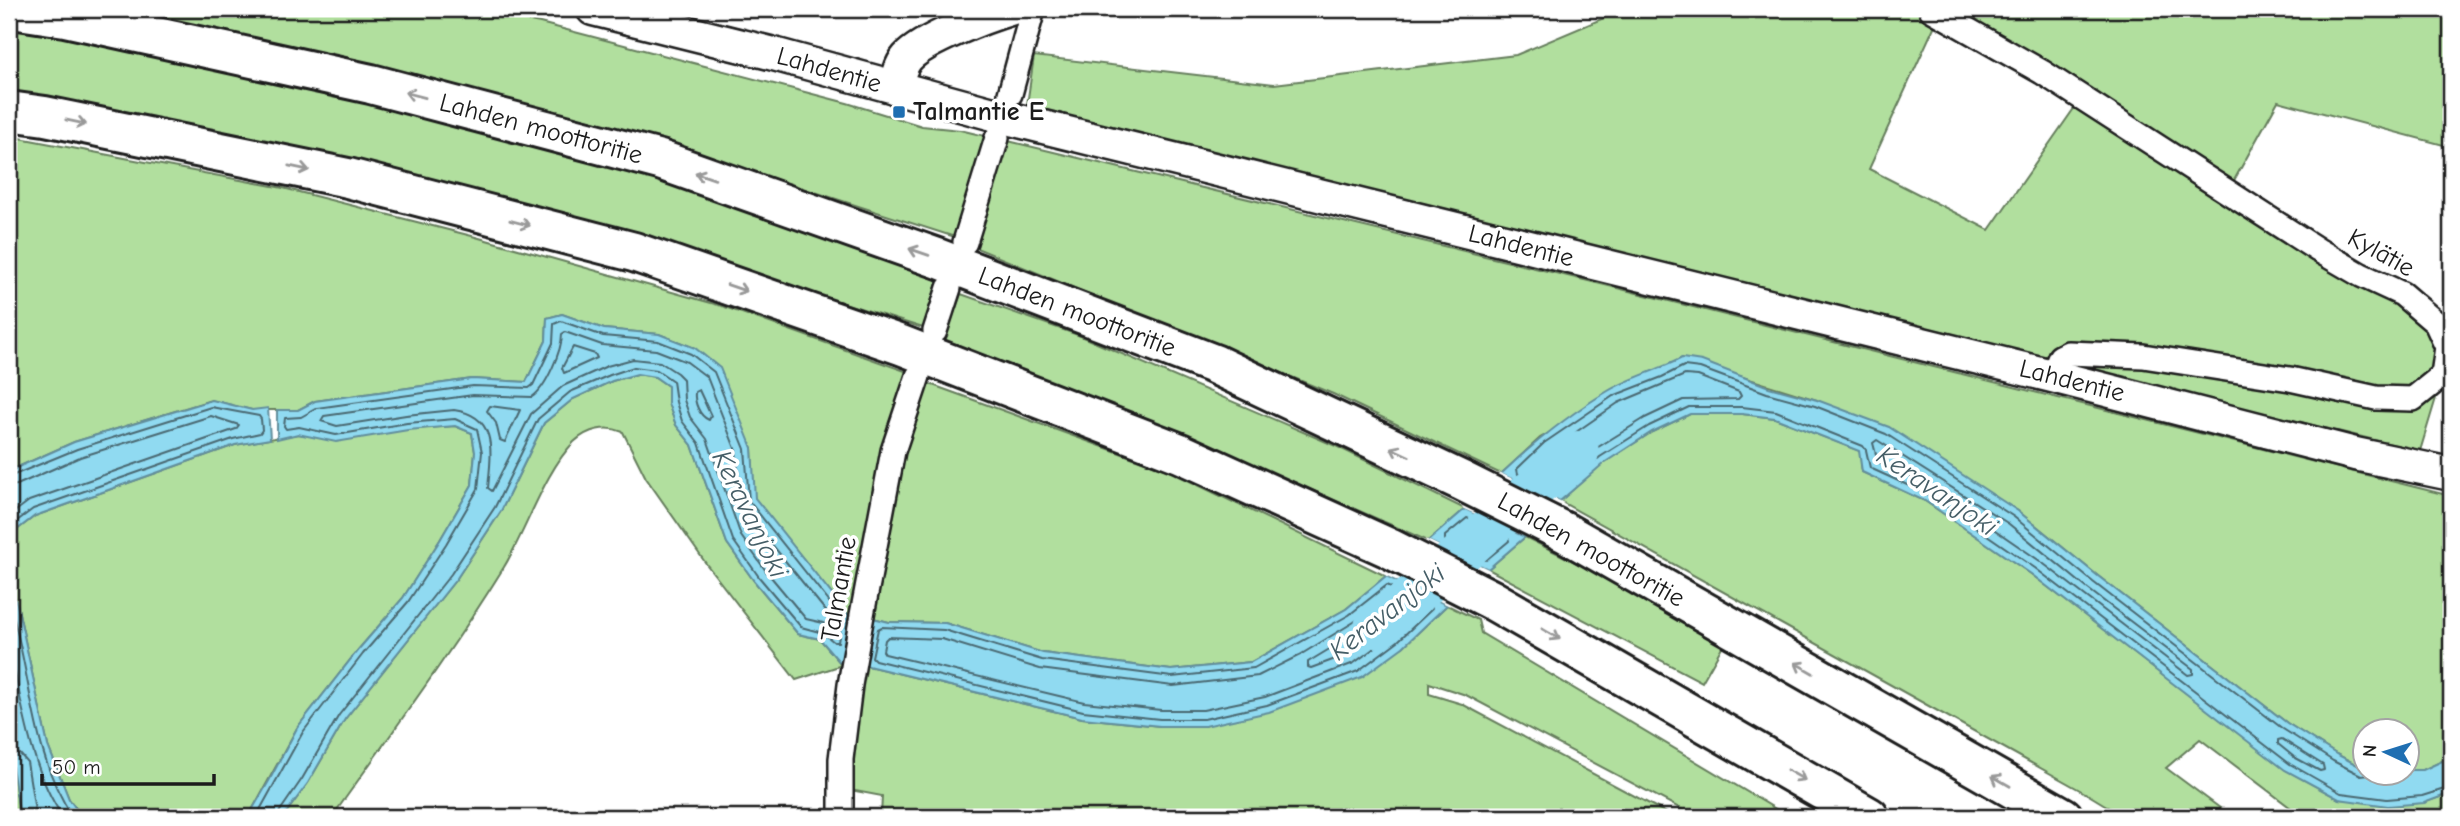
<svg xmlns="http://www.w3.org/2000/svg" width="2460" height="826" font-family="'Comic Neue',sans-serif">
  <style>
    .green { fill: #b1df9e; stroke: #667e5d; stroke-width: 2 }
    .water { fill: #90daf1; stroke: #628e9c; stroke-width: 2 }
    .pier { fill: #fff }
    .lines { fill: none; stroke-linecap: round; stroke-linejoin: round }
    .shore { stroke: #4a6871; stroke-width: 2 }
    .river { stroke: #90daf1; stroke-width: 42 }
    .street-casing { stroke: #1c1c1c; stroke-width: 28 }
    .secondary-casing { stroke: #1c1c1c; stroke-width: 37 }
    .highway-casing { stroke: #1c1c1c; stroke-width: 44 }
    .street { stroke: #fff; stroke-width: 23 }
    .secondary { stroke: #fff; stroke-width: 32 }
    .highway { stroke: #fff; stroke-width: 38 }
    .oneway { stroke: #999 }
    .poi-dot { fill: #1f6fb2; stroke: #fff; stroke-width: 2.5 }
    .labels { text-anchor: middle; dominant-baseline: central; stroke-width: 7; stroke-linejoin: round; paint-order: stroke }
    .street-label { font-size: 26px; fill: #1c1c1c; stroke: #fff }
    .poi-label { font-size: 26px; font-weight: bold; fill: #1c1c1c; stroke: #fff; text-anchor: start }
    .water-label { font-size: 28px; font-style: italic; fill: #455e67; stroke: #fff }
  </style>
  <rect width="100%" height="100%" fill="#fff"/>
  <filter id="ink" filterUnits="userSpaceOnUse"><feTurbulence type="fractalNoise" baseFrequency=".0143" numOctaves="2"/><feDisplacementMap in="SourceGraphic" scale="14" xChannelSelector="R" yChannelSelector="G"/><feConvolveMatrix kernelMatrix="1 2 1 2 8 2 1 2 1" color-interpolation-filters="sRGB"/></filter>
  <g filter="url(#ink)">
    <g class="green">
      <polygon points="112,9 468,9 540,23 847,103 922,126 960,130 989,137 958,238 593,121 381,70"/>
      <polygon points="1625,9 1931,9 1940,14 1869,169 1989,230 2082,97 2436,323 2443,375 2420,451 1026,112 1034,56 1274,84 1516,55"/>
      <polygon points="1950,9 2451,9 2451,147 2278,101 2232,184 2060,70"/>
      <polygon points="9,26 98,42 427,116 648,173 938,280 923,328 617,231 9,98"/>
      <polygon points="9,136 283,188 472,236 722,306 908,372 874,485 850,617 754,498 752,448 695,348 659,334 604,329 562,314 547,318 546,341 526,382 472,379 315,401 298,410 252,410 211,400 74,442 9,471"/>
      <polygon points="1008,141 1609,286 2451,496 2451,757 2423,770 2408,770 2408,732 2366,732 2365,769 2336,754 2287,723 2098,576 2018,511 1817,400 1682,358 1540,438 1501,474 1333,394 974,247"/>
      <polygon points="961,294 1078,335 1338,447 1465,509 1428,541 1268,471 943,344"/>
      <path d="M637,374L655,377L668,386V403L676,425L692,445L727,543L754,581L798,634L820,639L842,665L796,680L707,565L646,478L623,432C606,425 588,429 574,442C545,471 526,531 504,567C451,653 390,735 332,817H283L308,783L345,719L457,578L501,511L544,423L573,399L612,381Z"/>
      <polygon points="927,383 1167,470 1386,576 1346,609 1251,662 1171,670 1043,653 945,623 889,622 873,618 902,461"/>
      <polygon points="1690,414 1742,414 1775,418 1860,451 1862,472 1925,501 2031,574 2286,770 2339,799 2423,803 2451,793 2451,817 2320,817 2291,808 2200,739 2166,768 2232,817 2125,817 2087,794 1560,501 1603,463 1652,432"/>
      <polygon points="455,426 472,433 475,452 472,485 440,540 403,598 358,650 297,728 251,812 246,817 83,817 69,799 48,746 17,604 9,583 9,536 35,516 235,445 298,434 312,436"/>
      <polygon points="1525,537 1727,638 1702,682 1488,569"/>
      <polygon points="1447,605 1478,620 1481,633 1789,817 1696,817 1466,695 1429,683 1429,694 1462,704 1674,817 881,817 882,796 850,790 852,746 864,665 1082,718 1160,726 1205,726 1403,647"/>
      <polygon points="9,747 20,817 9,817"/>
    </g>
    <g class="water">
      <polygon points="562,314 604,329 659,334 695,348 720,368 752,448 755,498 850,617 842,665 820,639 798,634 754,581 727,543 692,445 676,425 668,403 668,386 655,377 637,374 612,381 573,399 544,423 501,511 457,578 345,719 308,783 283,817 246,817 251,812 269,781 297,728 358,650 403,598 440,540 472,485 475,452 472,433 455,426 408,430 336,442 298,434 277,439 277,410 298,410 315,401 472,379 526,382 546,341 547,318"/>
      <path d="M1682,358L1702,361L1769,387L1817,400L1889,427L2018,511L2098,576L2287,723L2336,754L2365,769L2366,774H2408V770H2423L2451,757V793L2424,803L2388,806L2339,799L2285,770L2031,574L1925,501L1862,472L1859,451L1775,418L1742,414H1690L1652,432L1604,463L1560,501L1501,474C1534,443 1569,414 1608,391C1629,378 1659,370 1682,358Z"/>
      <polygon points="212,400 252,410 268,408 270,439 235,445 35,516 9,536 9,471 74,442"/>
      <polygon points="1465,509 1525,537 1488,569 1428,541"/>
      <polygon points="1386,576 1447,605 1403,647 1362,677 1269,712 1205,726 1160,726 1082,718 864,665 873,618 889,622 945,623 1043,653 1171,670 1251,662 1346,609"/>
      <polygon points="9,583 17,604 48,746 69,799 82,817 20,817 9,747"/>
    </g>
    <g class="pier">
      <polygon points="1498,472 1560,501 1564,503 1559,505 1500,477"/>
      <polygon points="1464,506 1527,534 1528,538 1462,508"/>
      <polygon points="1425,539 1488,569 1491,571 1486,572 1427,544"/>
      <polygon points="1385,573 1448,602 1450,606 1383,574"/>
    </g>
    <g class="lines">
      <g class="shore">
        <path d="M565,332L602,345L656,350L687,362L707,377L736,451L741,506L833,620L832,625L806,619L766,571L741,536L707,439L690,417L684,400L683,379L677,373L660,362L633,359L607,366L563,386L531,414L492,491L488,488C491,454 499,416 454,410L406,415L337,426L321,421L324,416L473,395L532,397C546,388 562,350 562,334Z"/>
        <polygon points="573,347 595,354 597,358 564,373 562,368"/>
        <polygon points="1685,375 1698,376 1739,392 1741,396 1738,399 1683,400 1645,418 1595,449 1558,482 1532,470 1533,466 1550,450 1618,403"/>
        <path d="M699,390L711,416L709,420C699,416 694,402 695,392Z"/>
        <polygon points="490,406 520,410 505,442 500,440 496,423 487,411"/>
        <polygon points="1877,440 2009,524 2088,589 2193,669 2193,674 2188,675 2040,561 1934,488 1878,462 1873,443"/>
        <polyline points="9,477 77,449 211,407 259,416 261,419 262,430 260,433 233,439 33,509 9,527"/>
        <polyline points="9,486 17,485 80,457 211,416 239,425 236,429 29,501 9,516"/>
        <polygon points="1467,518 1508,537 1509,541 1486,560 1445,541 1445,536"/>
        <polygon points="1467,529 1492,539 1493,544 1484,550 1462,539 1460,534"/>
        <polygon points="1387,585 1430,605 1432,609 1398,641 1358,671 1267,705 1204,719 1160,719 1083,711 875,660 872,657 878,629 882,627 944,630 1042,660 1172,677 1254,668 1349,615"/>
        <polygon points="1388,595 1415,607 1416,612 1392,635 1354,663 1265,697 1203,710 1161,710 1084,702 885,654 883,651 885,640 888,637 942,639 1040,669 1173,686 1258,676 1300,655 1354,622"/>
        <path d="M9,602C32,673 30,754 73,817"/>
        <polygon points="1389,608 1397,610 1397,615 1349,654 1311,668 1308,667 1308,662 1361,630"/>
        <path d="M9,643C21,698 30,770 63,817"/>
        <polygon points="2282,739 2323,765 2324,770 2320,771 2294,757 2278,744 2278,740"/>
        <polyline points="9,751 20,754 27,762 36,817"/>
        <polyline points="2369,774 2361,775 2333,761 2283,729 2093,582 2014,517 1886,434 1815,406 1767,393 1700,368 1684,366 1662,377 1613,396 1544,443 1517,469 1518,474 1559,492 1600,457 1649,426 1689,407 1742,407 1776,411 1863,446 1866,450 1870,468 1929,495 2035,568 2290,764 2341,793 2387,799 2422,796 2451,787"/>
        <polyline points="256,817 303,732 363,654 408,602 446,544 478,489 482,452 477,429 455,419 407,423 336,435 299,427 286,429 284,426 285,418 301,417 317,408 473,386 529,388 533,385 553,343 554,324 561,321 603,336 658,341 691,354 714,372 745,449 749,501 842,618 838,642 834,642 823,633 801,627 759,577 733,540 699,443 682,421 676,402 673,381 657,370 634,367 610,375 570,392 538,419 495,507 451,574 339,715 302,779 280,811 278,817"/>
      </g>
      <path class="river" d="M1375,627C1446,572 1508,507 1578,452"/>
      <defs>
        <g id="street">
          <polyline points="1931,9 2042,72 2318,250 2361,275 2402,294 2436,323 2447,347 2443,375 2413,399 2376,398 2290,379 2143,356 2068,353 2060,357 2052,376"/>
          <polyline points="1010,94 1033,9"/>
          <polyline points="965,242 997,138"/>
          <polyline points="935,331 949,288"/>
          <polyline points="841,817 841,759 850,685 862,615 893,451 918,376"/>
        </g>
        <g id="secondary">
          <polyline points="593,9 770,53 1015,120 2052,376 2355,454 2451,474"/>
          <path d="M896,88C898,78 900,66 907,58C923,40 986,16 1010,9"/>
        </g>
        <g id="highway">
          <polyline points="12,9 65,17 371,84 660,160 937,258 1214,364 1462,481 1566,533 2063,817"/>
          <polyline points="9,111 45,116 348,178 634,252 901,345 1180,453 1389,548 1492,600 1869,817"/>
        </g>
      </defs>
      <use href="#street" class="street-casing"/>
      <use href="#secondary" class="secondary-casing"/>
      <use href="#highway" class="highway-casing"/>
      <use href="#street" class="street"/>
      <use href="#secondary" class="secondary"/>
      <use href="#highway" class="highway"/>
    </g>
    <defs><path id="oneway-shaft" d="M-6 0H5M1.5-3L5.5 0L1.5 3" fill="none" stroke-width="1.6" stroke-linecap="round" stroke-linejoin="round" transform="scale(1.75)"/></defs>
    <g class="oneway">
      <use href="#oneway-shaft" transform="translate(415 95) rotate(-165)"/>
      <use href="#oneway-shaft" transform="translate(76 122) rotate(12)"/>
      <use href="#oneway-shaft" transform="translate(299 168) rotate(12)"/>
      <use href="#oneway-shaft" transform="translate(705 176) rotate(-161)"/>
      <use href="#oneway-shaft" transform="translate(520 223) rotate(15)"/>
      <use href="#oneway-shaft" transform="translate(919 252) rotate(-161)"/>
      <use href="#oneway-shaft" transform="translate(737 288) rotate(19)"/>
      <use href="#oneway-shaft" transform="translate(1400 452) rotate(-155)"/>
      <use href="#oneway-shaft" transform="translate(1551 634) rotate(30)"/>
      <use href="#oneway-shaft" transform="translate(1804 668) rotate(-150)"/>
      <use href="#oneway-shaft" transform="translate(1796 775) rotate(30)"/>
      <use href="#oneway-shaft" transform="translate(2001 781) rotate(-150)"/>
    </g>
  </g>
  <rect class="poi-dot" x="892" y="105" width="14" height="14" rx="3.5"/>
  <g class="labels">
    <g class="street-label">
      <text transform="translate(829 70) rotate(16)">Lahdentie</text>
      <text transform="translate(541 129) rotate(15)">Lahden moottoritie</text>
      <text transform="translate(1521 246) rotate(14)">Lahdentie</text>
      <text transform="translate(2381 253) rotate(29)">Kylätie</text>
      <text transform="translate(1077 312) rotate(21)">Lahden moottoritie</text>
      <text transform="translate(2072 381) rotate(14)">Lahdentie</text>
      <text transform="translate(1591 550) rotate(29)">Lahden moottoritie</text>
      <text transform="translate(839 589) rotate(-80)">Talmantie</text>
    </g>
    <g class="poi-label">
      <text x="913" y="112">Talmantie E</text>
    </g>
    <g class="water-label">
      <text transform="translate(1937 491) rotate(34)">Keravanjoki</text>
      <text transform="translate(750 514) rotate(64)">Keravanjoki</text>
      <text transform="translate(1387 612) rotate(-38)">Keravanjoki</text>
    </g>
  </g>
  <rect width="2460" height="826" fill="none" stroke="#fff" stroke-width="35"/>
  <rect x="18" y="18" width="2425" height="791" fill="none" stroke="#1c1c1c" stroke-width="2.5" filter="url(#ink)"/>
  <g transform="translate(2386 752) rotate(274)"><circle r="33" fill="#ffffff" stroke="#a4a4a4" stroke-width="2"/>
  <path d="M0-5L12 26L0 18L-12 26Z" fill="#1f6fb2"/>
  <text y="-10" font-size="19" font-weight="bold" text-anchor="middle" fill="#1c1c1c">N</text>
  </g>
  <path d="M42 774v10h172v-10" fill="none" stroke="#1c1c1c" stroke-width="3.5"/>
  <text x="52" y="774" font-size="21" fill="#1c1c1c" stroke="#ffffff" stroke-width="5" paint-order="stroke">50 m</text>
</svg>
